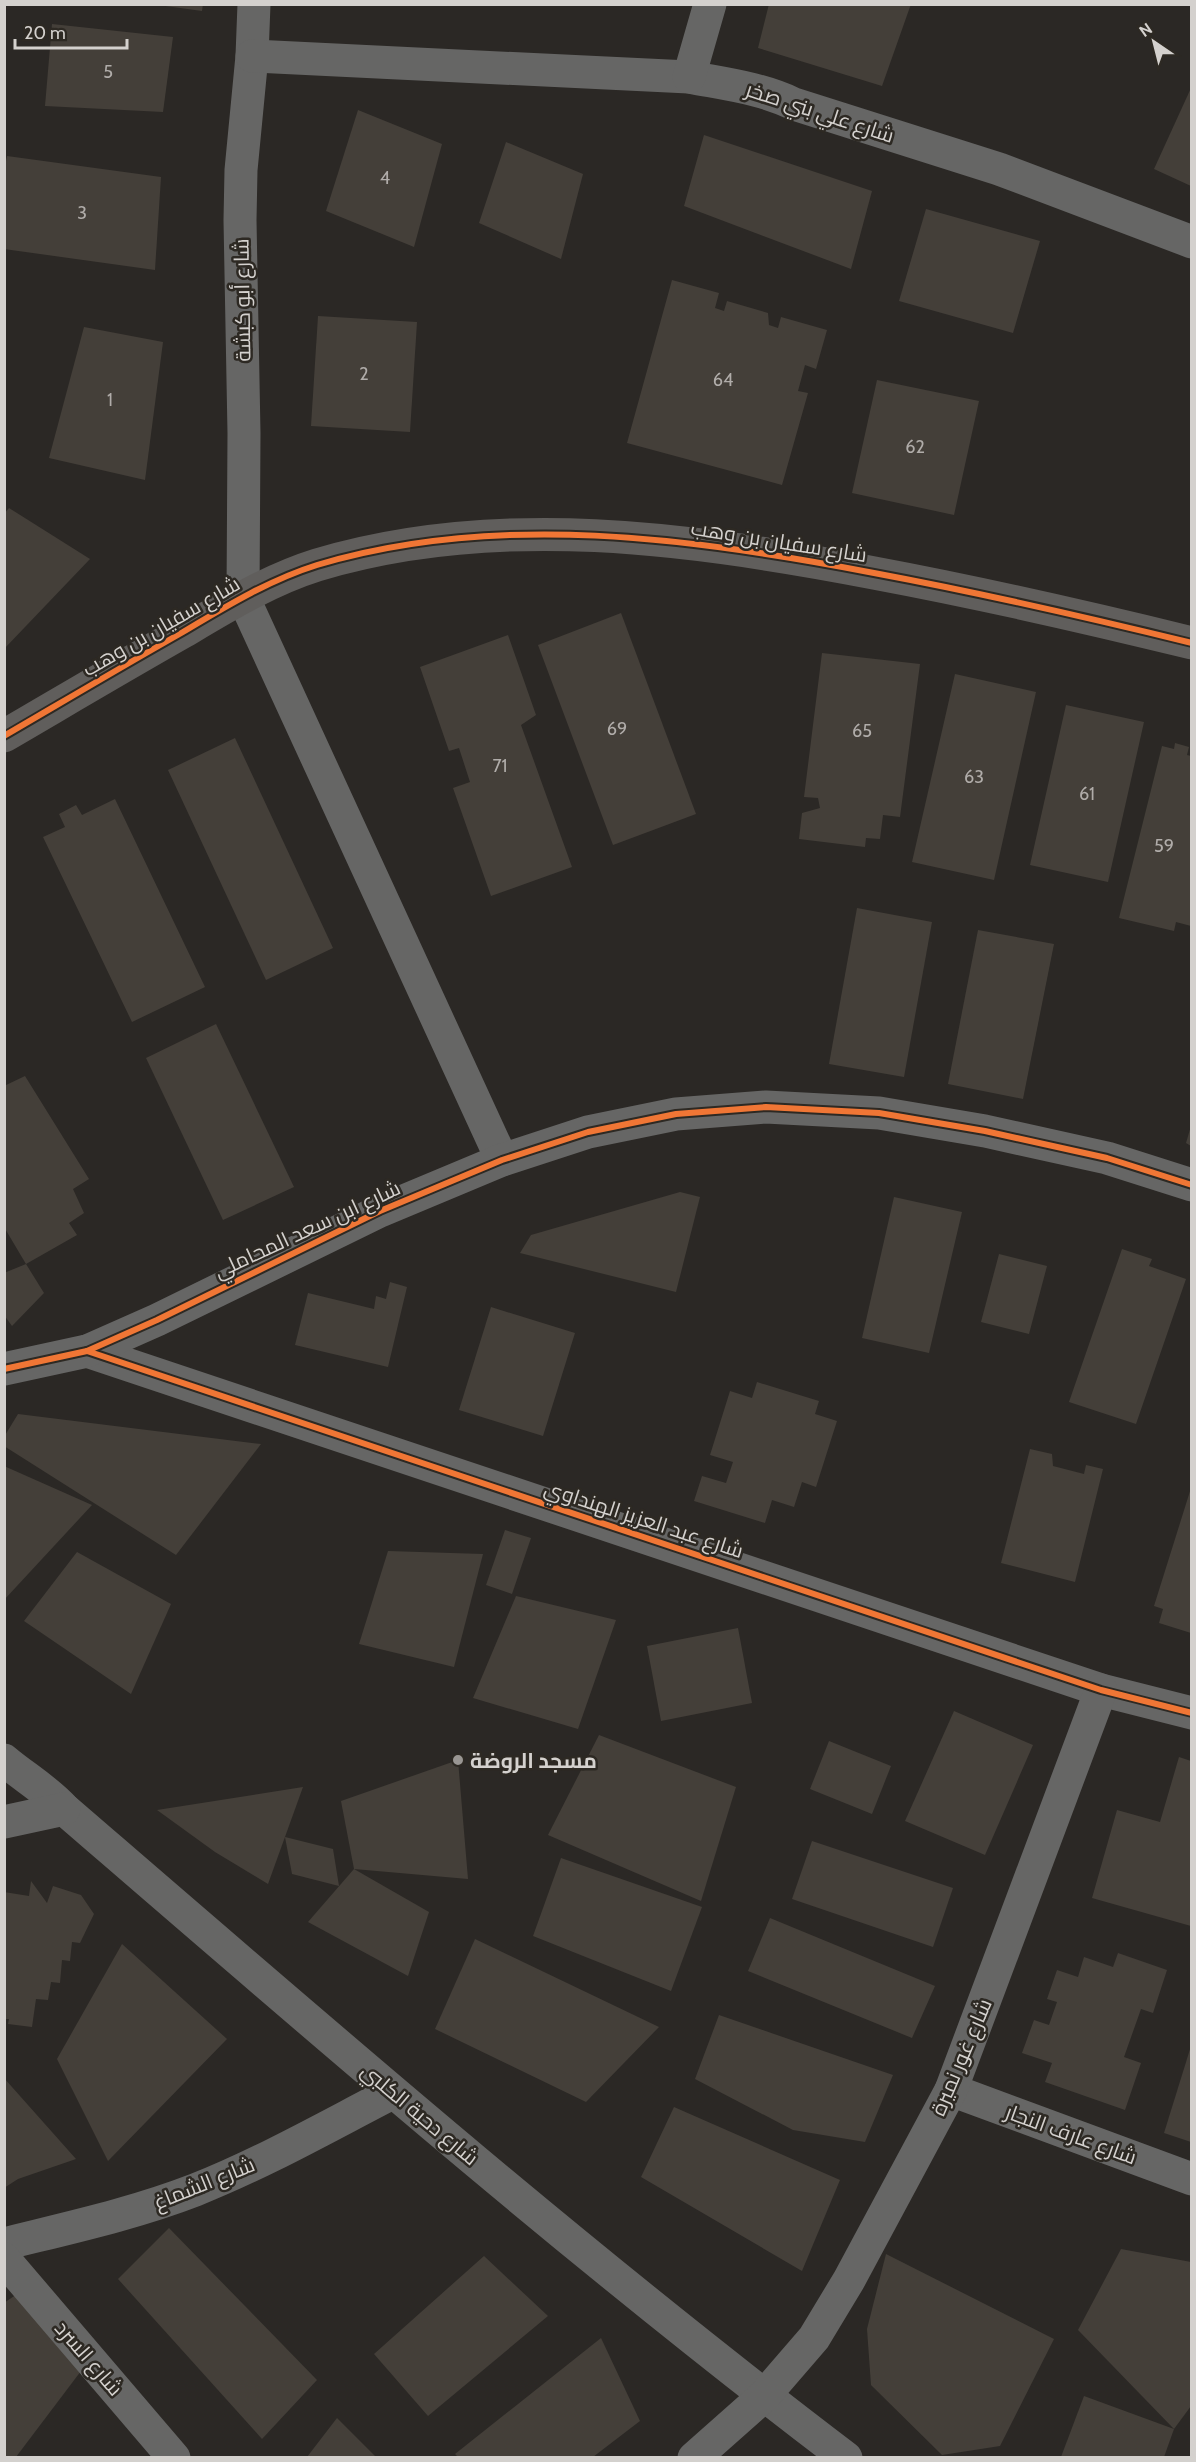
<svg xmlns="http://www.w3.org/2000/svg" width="1196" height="2462" font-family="Cabin,Cairo,sans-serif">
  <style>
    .building { fill: #443f39 }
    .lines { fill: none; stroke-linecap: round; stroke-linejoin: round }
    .street { stroke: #666665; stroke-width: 33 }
    .secondary { stroke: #605e5c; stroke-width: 33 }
    .cycleway-casing { stroke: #2d2923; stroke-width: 10 }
    .cycleway { stroke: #f07635; stroke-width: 6 }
    .poi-dot { fill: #999693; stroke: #2d2923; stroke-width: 2 }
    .labels { text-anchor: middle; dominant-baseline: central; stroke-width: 5; stroke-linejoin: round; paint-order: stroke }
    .number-label { font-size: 18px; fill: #b0aca9 }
    .street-label { font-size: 21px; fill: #d4d1ce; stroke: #2d2923 }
    .poi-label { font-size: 21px; font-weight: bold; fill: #d4d1ce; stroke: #2d2923; text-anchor: start }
  </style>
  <rect width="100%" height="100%" fill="#2b2825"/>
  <g class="building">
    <polygon points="151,4 203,4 202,11"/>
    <polygon points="769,4 911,4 882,86 758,48"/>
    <polygon points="52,24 173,37 163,112 45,106"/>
    <polygon points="1191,88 1191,186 1154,169"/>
    <polygon points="358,110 442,144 414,247 326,211"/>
    <polygon points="704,135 872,191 851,269 684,206"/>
    <polygon points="506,142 583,174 561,259 479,223"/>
    <polygon points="7,156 161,177 155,270 4,249 4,171"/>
    <polygon points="926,209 1040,241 1013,333 899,301"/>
    <polygon points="672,280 719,293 715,308 724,311 727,301 768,313 769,325 778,328 781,317 827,330 816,369 805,365 798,391 808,393 782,485 627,443"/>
    <polygon points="318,316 417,322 410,432 311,426"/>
    <polygon points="84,327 163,342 145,480 49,458"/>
    <polygon points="877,380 979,401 954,515 852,493"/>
    <polygon points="9,508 90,559 4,649 4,514"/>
    <polygon points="621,613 696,814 613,845 538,645"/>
    <polygon points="508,635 536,715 521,725 572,867 491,896 453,788 470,782 459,748 449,751 420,667"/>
    <polygon points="822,653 920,664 900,817 883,815 880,839 866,838 865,847 799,839 802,813 820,808 818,798 804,797"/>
    <polygon points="955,674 1036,692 994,880 912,862"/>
    <polygon points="1066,705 1144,722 1108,882 1030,865"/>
    <polygon points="235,738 333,948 266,980 168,770"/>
    <polygon points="1175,743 1189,747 1187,755 1191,756 1191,926 1176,922 1174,931 1119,918 1162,746 1174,749"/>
    <polygon points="115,799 205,987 132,1022 43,837 65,827 59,814 76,805 82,815"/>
    <polygon points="857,908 932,922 904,1077 829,1064"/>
    <polygon points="978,930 1054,944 1023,1099 948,1084"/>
    <polygon points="216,1024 294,1187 223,1220 146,1058"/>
    <polygon points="25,1076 89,1179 73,1189 84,1213 69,1223 77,1235 26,1264 4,1227 4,1086"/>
    <polygon points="1191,1126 1191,1146 1186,1143"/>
    <polygon points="680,1192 700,1197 676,1292 520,1253 531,1235"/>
    <polygon points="894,1197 962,1212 929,1353 862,1338"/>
    <polygon points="1122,1249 1152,1259 1149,1266 1186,1279 1136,1424 1069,1402"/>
    <polygon points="999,1254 1047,1266 1029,1334 981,1322"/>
    <polygon points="26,1264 44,1293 12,1326 4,1315 4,1273"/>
    <polygon points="390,1282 407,1287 388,1367 295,1345 308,1293 374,1309 376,1296 386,1299"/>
    <polygon points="491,1307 575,1333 543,1436 459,1410"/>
    <polygon points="757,1382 819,1401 815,1414 837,1421 816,1487 802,1482 794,1507 772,1500 765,1523 694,1501 702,1476 726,1483 733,1462 710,1455 730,1391 752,1398"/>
    <polygon points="18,1414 261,1444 176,1555 4,1446 4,1437"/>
    <polygon points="1030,1449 1052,1454 1053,1466 1084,1474 1086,1465 1103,1469 1075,1582 1001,1563"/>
    <polygon points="4,1466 92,1505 4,1600"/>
    <polygon points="1191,1488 1191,1633 1159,1623 1163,1609 1154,1606"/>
    <polygon points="505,1530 531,1538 512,1594 486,1585"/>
    <polygon points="388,1551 483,1554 454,1667 359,1644"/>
    <polygon points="77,1552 171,1604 131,1694 24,1621"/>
    <polygon points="516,1596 616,1620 578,1729 473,1698"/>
    <polygon points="738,1628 752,1703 661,1721 647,1646"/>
    <polygon points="954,1711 1033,1745 985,1855 905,1821"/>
    <polygon points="599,1735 736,1787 701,1901 548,1835"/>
    <polygon points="829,1741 891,1766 872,1814 810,1789"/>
    <polygon points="1179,1757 1191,1761 1191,1926 1092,1898 1117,1810 1160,1822"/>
    <polygon points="458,1760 468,1879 354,1869 341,1801"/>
    <polygon points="303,1787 268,1884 215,1852 157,1810"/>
    <polygon points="285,1837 333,1849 339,1886 292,1874"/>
    <polygon points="812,1841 953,1888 933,1947 792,1899"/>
    <polygon points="561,1858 702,1907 671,1991 533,1936"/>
    <polygon points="354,1869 429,1912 408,1976 308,1922"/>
    <polygon points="31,1881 47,1903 53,1886 81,1895 94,1914 80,1943 72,1942 70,1961 62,1960 60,1983 51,1982 48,2000 36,1999 32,2027 8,2024 9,2019 4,2019 4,1892 29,1896"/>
    <polygon points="770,1918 935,1986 912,2038 748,1971"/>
    <polygon points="475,1939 659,2027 586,2102 435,2029"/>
    <polygon points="122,1944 227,2039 108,2161 57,2059"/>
    <polygon points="1118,1953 1167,1970 1153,2013 1141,2009 1124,2057 1141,2063 1125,2110 1045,2082 1052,2063 1022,2053 1034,2020 1049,2025 1057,2002 1047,1999 1057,1970 1078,1977 1084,1957 1113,1967"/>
    <polygon points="719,2015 893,2075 865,2142 793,2130 695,2079"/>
    <polygon points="1191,2046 1191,2142 1164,2133"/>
    <polygon points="4,2078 76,2159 18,2179 4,2188"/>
    <polygon points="674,2107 840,2180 802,2271 641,2177"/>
    <polygon points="169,2228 317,2380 262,2439 118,2279"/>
    <polygon points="1121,2249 1191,2262 1191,2406 1174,2429 1078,2330"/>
    <polygon points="886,2254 1054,2339 1000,2446 942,2455 871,2385 867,2329"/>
    <polygon points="484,2256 548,2316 428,2416 374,2354"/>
    <polygon points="17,2294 81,2371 16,2457 4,2457 4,2303"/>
    <polygon points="601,2338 640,2421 593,2457 458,2457 455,2454"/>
    <polygon points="1084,2396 1174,2429 1164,2457 1061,2457"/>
    <polygon points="337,2418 376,2457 307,2457"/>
  </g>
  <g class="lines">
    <g class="street">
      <polyline points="254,4 252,56 241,170 240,220 244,433 243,597 502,1160"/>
      <path d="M252,56L689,77C725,84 761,88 794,104L999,169L1192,242"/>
      <polyline points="689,77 710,4"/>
      <polyline points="87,1351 1101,1690 1192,1713"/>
      <polyline points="4,1369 87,1351 157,1320 380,1211 502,1160 588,1132 676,1114 766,1107 879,1113 985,1131 1107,1158 1192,1185"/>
      <path d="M4,1760C24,1777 47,1790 64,1809C320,2030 576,2253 846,2458"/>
      <polyline points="4,1822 64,1809"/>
      <polyline points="951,2090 1192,2179"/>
      <path d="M4,2244C68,2228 133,2214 195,2190C263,2163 328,2126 392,2093"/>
      <polyline points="4,2259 174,2458"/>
      <polyline points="694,2458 764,2396 814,2338 849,2280 951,2090 1101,1690"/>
    </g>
    <path class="secondary" d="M4,736C64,701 123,666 183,632C225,607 269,580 317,565C497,511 693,538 874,573C981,593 1086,617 1192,643"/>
    <defs>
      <g id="cycleway">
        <path d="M4,736C64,701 123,666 183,632C225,607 269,580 317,565C497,511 693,538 874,573C981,593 1086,617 1192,643"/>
        <polyline points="87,1351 1101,1690 1192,1713"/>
        <polyline points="4,1369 87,1351 157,1320 380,1211 502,1160 588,1132 676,1114 766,1107 879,1113 985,1131 1107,1158 1192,1185"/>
      </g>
    </defs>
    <use href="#cycleway" class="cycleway-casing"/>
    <use href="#cycleway" class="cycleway"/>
  </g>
  <circle class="poi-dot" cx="458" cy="1760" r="6"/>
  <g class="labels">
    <g class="number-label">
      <text x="108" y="72">5</text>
      <text x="385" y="178">4</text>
      <text x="82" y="213">3</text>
      <text x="364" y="374">2</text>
      <text x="723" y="380">64</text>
      <text x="110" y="400">1</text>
      <text x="915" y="447">62</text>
      <text x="617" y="729">69</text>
      <text x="862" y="731">65</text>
      <text x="500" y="766">71</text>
      <text x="974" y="777">63</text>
      <text x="1087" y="794">61</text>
      <text x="1164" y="846">59</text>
    </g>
    <g class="street-label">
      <text transform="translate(820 112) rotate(18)">شارع علي بني صخر</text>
      <text transform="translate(242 300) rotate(-91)">شارع أبو كبشة</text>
      <text transform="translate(779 541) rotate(9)">شارع سفيان بن وهب</text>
      <text transform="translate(161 626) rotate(-30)">شارع سفيان بن وهب</text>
      <text transform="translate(307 1229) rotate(-25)">شارع ابن سعد المحاملي</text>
      <text transform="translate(644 1519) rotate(18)">شارع عبد العزيز الهنداوي</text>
      <text transform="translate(961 2057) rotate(-67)">شارع غور نميرة</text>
      <text transform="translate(420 2114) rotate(40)">شارع دحية الكلبي</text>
      <text transform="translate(1071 2134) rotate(20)">شارع عارف النجار</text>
      <text transform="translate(204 2183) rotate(-22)">شارع الشماغ</text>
      <text transform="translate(89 2358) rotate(49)">شارع السرد</text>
    </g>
    <g class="poi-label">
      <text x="470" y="1760">مسجد الروضة</text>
    </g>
  </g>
  <rect width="1196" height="2462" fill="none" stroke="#d4d1ce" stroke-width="12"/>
  <g transform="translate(1154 42) rotate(325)" stroke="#2d2923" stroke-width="4.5" paint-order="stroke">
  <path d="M0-4.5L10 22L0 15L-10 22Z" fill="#d4d1ce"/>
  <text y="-9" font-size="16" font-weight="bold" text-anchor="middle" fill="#d4d1ce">N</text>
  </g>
  <path d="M15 39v9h112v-9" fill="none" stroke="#d4d1ce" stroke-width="3"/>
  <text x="24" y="39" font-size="18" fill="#d4d1ce" stroke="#2d2923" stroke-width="4.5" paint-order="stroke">20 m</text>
</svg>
